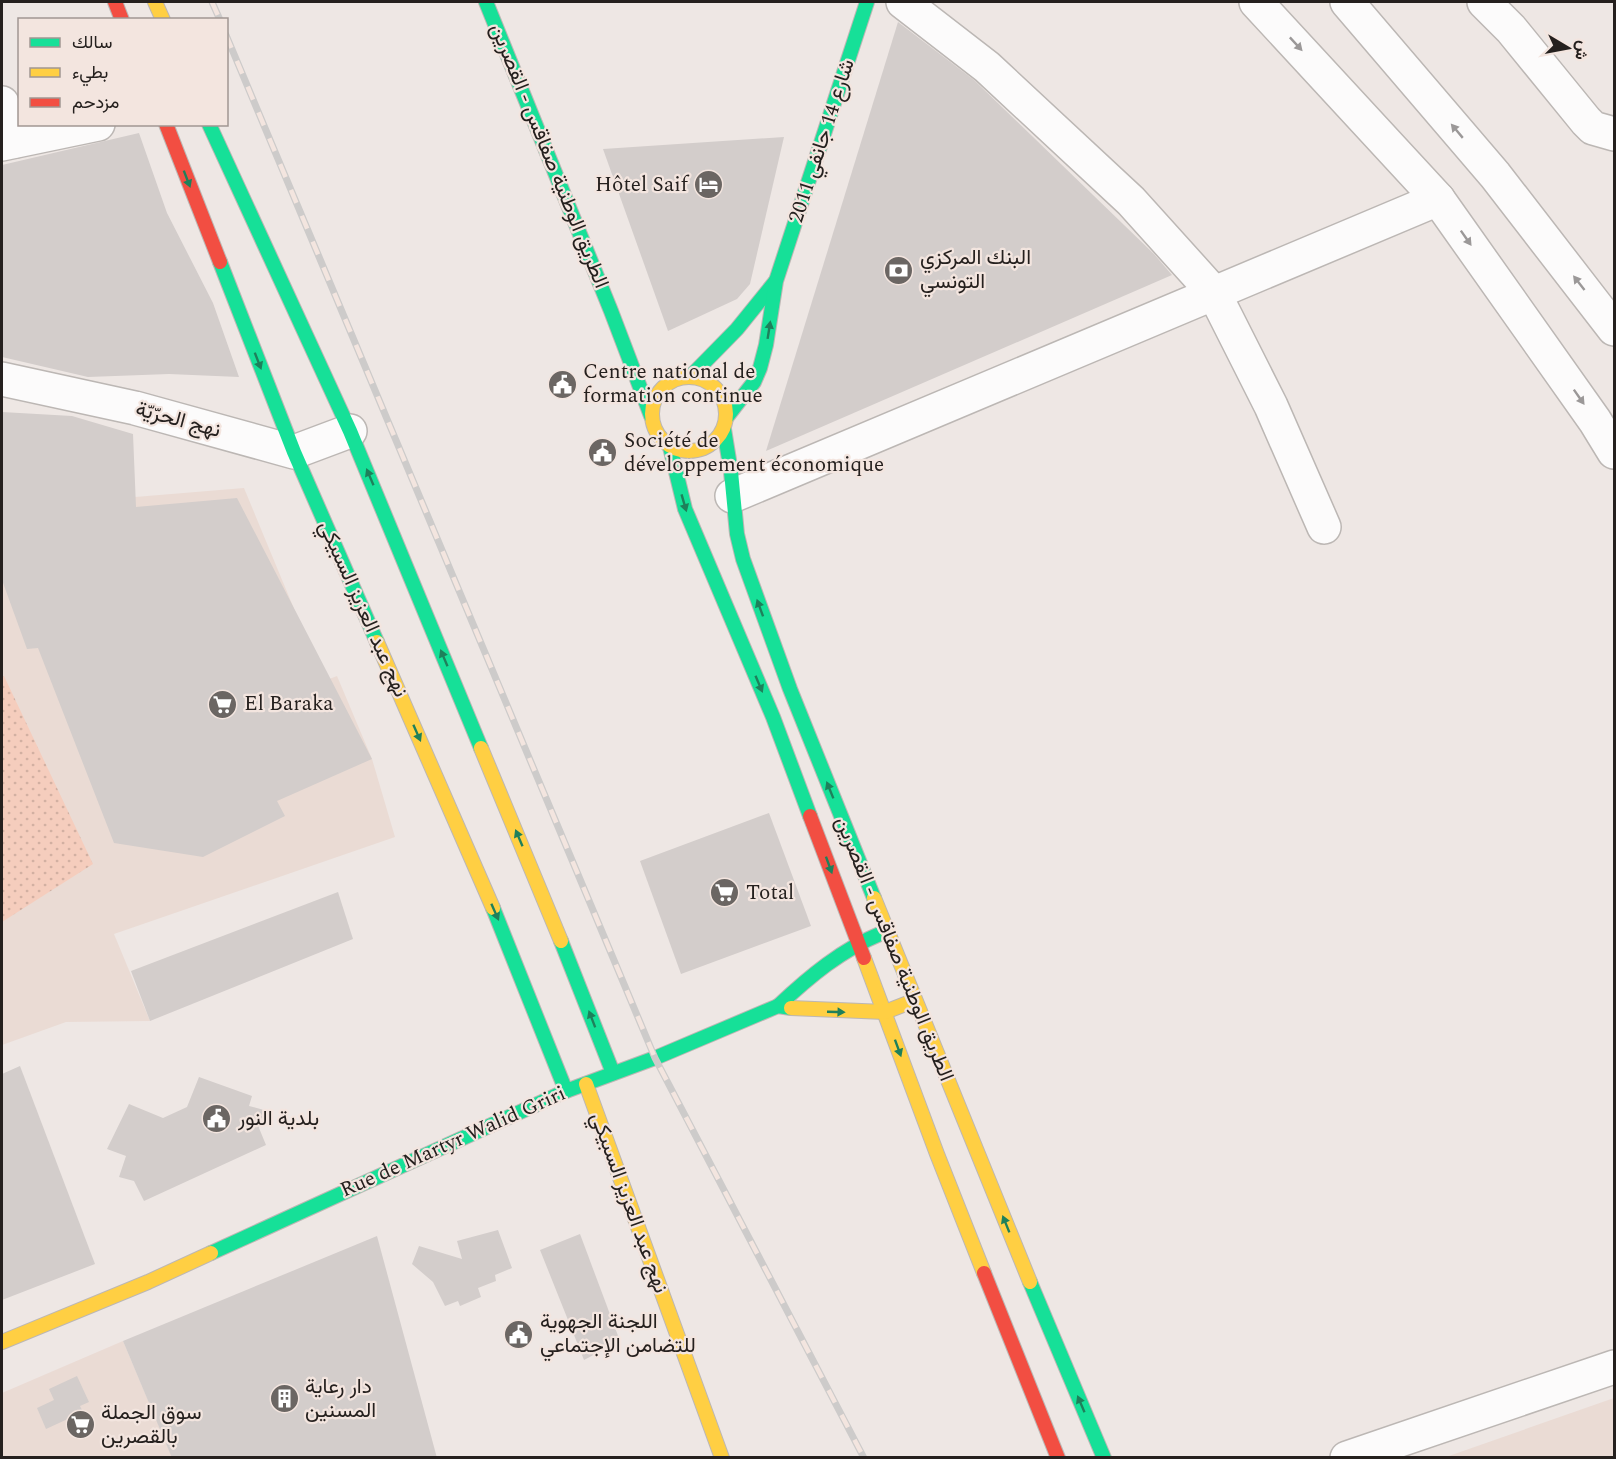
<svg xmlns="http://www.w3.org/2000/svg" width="1616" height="1459" font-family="Spectral,Vazirmatn,serif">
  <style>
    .built { fill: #eadbd4 }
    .green { fill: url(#green-dots) }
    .building { fill: #d3cdcb }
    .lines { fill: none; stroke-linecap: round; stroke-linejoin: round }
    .street-casing { stroke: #bcb7b4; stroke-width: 36 }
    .fast-casing { stroke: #bcb7b4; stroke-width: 16 }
    .slow-casing { stroke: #bcb7b4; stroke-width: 16 }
    .jam-casing { stroke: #bcb7b4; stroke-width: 16 }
    .street { stroke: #fcfbfb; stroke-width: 33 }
    .fast { stroke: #16e098; stroke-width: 14 }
    .slow { stroke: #ffcf43; stroke-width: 14 }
    .jam { stroke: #f24e42; stroke-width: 14 }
    .rail-casing { stroke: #cdcbca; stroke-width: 7 }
    .rail { stroke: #f3e5df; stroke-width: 4.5; stroke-dasharray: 14; stroke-linecap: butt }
    .oneway { fill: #9b9898 }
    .oneway2 { fill: #1e805b }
    .labels { text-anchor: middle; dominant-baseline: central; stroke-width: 4.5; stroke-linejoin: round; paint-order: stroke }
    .street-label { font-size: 21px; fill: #25201e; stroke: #f3e5df }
    .poi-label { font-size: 21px; fill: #25201e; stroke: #f3e5df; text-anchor: start }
  </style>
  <defs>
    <pattern id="green-dots" width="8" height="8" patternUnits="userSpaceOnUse" patternTransform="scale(1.5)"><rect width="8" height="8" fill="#f5cdbd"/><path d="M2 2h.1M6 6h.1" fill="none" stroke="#d2b0a2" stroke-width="1.8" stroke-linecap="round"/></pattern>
  </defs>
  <rect width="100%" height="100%" fill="#eee7e4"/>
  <g class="built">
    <polygon points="244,488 324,681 337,676 372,759 395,837 114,934 150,1021 66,1022 2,1045 2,508"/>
    <polygon points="123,1341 172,1457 2,1457 2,1393"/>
    <polygon points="1614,1398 1614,1457 1446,1457"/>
  </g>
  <polygon class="green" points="4,676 93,864 2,922 2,677"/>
  <g class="building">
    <polygon points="898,22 974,80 1154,254 1172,275 766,451"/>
    <polygon points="139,133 167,213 213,303 239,377 169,374 88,377 2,357 2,165"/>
    <polygon points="784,137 750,284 737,299 668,331 603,149"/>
    <polygon points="2,412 72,416 133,434 136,507 237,498 372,759 277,801 285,816 203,857 114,843 38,648 27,649 2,580"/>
    <polygon points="769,813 811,926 681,974 640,861"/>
    <polygon points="338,892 353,939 150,1021 131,971"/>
    <polygon points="20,1066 95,1264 2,1300 2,1074"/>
    <polygon points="199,1077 252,1096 249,1106 264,1110 259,1128 266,1145 144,1201 134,1181 119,1177 126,1156 107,1149 129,1104 163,1118 187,1107"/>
    <polygon points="498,1230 512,1268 495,1275 496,1281 478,1288 481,1297 460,1306 458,1301 445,1306 433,1282 412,1264 419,1246 462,1259 457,1241"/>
    <polygon points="580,1234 620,1341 584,1360 540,1250"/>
    <polygon points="377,1236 437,1458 172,1458 123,1341"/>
    <polygon points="77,1376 89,1402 80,1406 83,1412 46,1429 37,1408 54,1400 49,1389"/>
  </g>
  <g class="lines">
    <defs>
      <g id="street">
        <polyline points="903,2 987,67 1131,201 1214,293 1271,406 1324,527"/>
        <polyline points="1256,2 1438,199 1595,421 1614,452"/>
        <polyline points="1347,2 1495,175 1614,329"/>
        <polyline points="1484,2 1511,29 1586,121 1593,128 1614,134"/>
        <polyline points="2,103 15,141"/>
        <polyline points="2,144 98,124"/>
        <polyline points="2,379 135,408 294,452 350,431"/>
        <polyline points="732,496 1438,199"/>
        <polyline points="1347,1458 1614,1367"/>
      </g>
      <g id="fast">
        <polyline points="486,2 611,311 651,416"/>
        <polyline points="209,124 350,431 481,748"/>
        <polyline points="220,262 294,452 377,642"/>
        <polyline points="691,376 737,329 775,282"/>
        <polyline points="726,418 754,382 760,368 766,345 776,281 867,2"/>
        <polyline points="724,429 731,472 737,534 743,559 790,689 874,898"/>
        <polyline points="670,447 685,509 773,717 810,816"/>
        <polyline points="493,908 566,1091"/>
        <polyline points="561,941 613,1073"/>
        <path d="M778,1006C810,976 841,950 882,933"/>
        <polyline points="211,1253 566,1091 655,1058 778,1006 791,1008"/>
        <polyline points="1030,1282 1104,1458"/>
      </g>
      <g id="slow">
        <polyline points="155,2 163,20"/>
        <circle cx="689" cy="414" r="37"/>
        <polyline points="377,642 493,908"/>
        <polyline points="481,748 561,941"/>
        <polyline points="874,898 1030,1282"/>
        <polyline points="864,958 937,1154 984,1273"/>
        <polyline points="791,1008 885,1012 908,1003"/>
        <polyline points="586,1084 722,1458"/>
        <polyline points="2,1342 148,1282 211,1253"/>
      </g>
      <g id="jam">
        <polyline points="115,2 122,20"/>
        <polyline points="166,124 220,262"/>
        <polyline points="810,816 864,958"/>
        <polyline points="984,1273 1058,1458"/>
      </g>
    </defs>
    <use href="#street" class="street-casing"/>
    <use href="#fast" class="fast-casing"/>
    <use href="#slow" class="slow-casing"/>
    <use href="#jam" class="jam-casing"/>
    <use href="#street" class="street"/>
    <use href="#fast" class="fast"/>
    <use href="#slow" class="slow"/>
    <use href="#jam" class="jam"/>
    <defs>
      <g id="rail">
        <polyline points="212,2 220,20"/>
        <polyline points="226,35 655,1058 864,1458"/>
      </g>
    </defs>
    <use href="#rail" class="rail-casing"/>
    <use href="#rail" class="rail"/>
  </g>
  <defs><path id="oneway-solid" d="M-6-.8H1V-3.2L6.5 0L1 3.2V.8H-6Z" transform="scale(1.5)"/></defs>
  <g class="oneway">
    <use href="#oneway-solid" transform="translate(1296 44) rotate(47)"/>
    <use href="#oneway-solid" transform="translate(1457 131) rotate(-130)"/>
    <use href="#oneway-solid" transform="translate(1466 238) rotate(55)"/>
    <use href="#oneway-solid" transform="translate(1579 283) rotate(-128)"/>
    <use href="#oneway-solid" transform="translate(1579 397) rotate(55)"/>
  </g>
  <g class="oneway2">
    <use href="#oneway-solid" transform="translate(187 179) rotate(69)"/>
    <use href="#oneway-solid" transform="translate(769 330) rotate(-81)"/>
    <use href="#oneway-solid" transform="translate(258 361) rotate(69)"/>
    <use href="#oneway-solid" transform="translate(370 477) rotate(-113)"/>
    <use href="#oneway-solid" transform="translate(684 503) rotate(74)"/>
    <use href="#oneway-solid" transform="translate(760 608) rotate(-110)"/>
    <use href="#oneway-solid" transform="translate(444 658) rotate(-113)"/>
    <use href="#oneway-solid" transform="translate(759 684) rotate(67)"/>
    <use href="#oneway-solid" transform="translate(417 733) rotate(66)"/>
    <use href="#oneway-solid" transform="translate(830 790) rotate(-112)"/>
    <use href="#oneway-solid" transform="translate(519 838) rotate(-113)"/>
    <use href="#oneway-solid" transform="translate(829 865) rotate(70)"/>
    <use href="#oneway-solid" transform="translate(495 912) rotate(66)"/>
    <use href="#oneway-solid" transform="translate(836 1012) rotate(2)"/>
    <use href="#oneway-solid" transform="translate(592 1019) rotate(-111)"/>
    <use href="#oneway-solid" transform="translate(898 1048) rotate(70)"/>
    <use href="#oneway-solid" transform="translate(1006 1224) rotate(-112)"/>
    <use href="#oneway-solid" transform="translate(1081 1404) rotate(-113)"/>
  </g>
  <defs>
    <symbol id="hotel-disc" viewBox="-11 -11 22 22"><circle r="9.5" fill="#6b6663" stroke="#f3e5df"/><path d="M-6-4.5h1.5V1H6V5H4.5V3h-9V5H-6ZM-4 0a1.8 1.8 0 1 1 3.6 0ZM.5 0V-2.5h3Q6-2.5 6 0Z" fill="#fff"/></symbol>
    <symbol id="bank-disc" viewBox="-11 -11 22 22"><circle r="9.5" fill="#6b6663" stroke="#f3e5df"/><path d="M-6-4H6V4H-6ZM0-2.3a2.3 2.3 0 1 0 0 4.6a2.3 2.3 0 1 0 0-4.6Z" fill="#fff"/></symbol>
    <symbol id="civic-disc" viewBox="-11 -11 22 22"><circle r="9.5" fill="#6b6663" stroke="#f3e5df"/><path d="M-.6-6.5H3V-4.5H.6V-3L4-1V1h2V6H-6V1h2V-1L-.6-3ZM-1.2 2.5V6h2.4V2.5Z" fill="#fff"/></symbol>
    <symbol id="supermarket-disc" viewBox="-11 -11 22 22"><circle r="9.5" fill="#6b6663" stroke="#f3e5df"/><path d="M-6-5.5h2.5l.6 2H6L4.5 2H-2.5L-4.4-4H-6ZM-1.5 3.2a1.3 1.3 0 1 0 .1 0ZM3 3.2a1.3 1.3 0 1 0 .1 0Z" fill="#fff"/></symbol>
    <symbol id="building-disc" viewBox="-11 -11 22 22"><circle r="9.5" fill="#6b6663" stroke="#f3e5df"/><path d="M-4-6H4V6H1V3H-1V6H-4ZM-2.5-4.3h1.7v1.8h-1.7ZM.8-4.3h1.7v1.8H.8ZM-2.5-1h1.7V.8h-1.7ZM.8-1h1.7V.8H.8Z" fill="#fff"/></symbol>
  </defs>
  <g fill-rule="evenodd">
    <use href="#hotel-disc" x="692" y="168" width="33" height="33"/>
    <use href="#bank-disc" x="882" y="254" width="33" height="33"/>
    <use href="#civic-disc" x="546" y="368" width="33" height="33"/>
    <use href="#civic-disc" x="586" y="436" width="33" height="33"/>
    <use href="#supermarket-disc" x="206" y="688" width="33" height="33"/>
    <use href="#supermarket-disc" x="708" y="876" width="33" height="33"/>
    <use href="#civic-disc" x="200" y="1102" width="33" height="33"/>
    <use href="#civic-disc" x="502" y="1318" width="33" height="33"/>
    <use href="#building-disc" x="268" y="1382" width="33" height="33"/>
    <use href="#supermarket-disc" x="64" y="1408" width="33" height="33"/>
  </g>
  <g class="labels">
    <g class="street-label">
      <text transform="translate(822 141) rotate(-72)">شارع 14 جانفي 2011</text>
      <text transform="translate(549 156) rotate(68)">الطريق الوطنية صفاقس - القصرين</text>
      <text transform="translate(178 420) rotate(15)">نهج الحرّيّة</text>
      <text transform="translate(363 609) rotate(66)">نهج عبد العزيز السبيكي</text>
      <text transform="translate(894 949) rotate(68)">الطريق الوطنية صفاقس - القصرين</text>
      <text transform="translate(453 1142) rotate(-24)">Rue de Martyr Walid Griri</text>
      <text transform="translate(629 1203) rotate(70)">نهج عبد العزيز السبيكي</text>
    </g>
    <g class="poi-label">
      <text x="688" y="185" text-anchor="end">Hôtel Saif</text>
      <text x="920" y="258">البنك المركزي<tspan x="920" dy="24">التونسي</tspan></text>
      <text x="583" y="372">Centre national de<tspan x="583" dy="24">formation continue</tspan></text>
      <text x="624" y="441">Société de<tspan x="624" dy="24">développement économique</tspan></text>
      <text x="244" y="704">El Baraka</text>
      <text x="746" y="893">Total</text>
      <text x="238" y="1119">بلدية النور</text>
      <text x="540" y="1322">اللجنة الجهوية<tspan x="540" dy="24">للتضامن الإجتماعي</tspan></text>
      <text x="305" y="1387">دار رعاية<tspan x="305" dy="24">المسنين</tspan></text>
      <text x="101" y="1413">سوق الجملة<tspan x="101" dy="24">بالقصرين</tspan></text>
    </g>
  </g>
  <rect width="1616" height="1459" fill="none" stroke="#25201e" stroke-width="6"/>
  <rect x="18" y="18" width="210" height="108" fill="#f3e5df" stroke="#a19692" stroke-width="1.5"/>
  <rect x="30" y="38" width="30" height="9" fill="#16e098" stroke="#a19692" stroke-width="1.5"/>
  <text x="72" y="48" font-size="18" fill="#25201e">سالك</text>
  <rect x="30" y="68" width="30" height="9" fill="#ffcf43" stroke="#a19692" stroke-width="1.5"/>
  <text x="72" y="78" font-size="18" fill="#25201e">بطيء</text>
  <rect x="30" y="98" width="30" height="9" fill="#f24e42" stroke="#a19692" stroke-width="1.5"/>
  <text x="72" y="108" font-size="18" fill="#25201e">مزدحم</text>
  <g transform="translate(1568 48) rotate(100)" stroke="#f3e5df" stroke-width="4.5" paint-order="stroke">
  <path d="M0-4.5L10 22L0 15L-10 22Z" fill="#25201e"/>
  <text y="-9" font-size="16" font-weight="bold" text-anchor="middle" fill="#25201e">ش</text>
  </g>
</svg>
